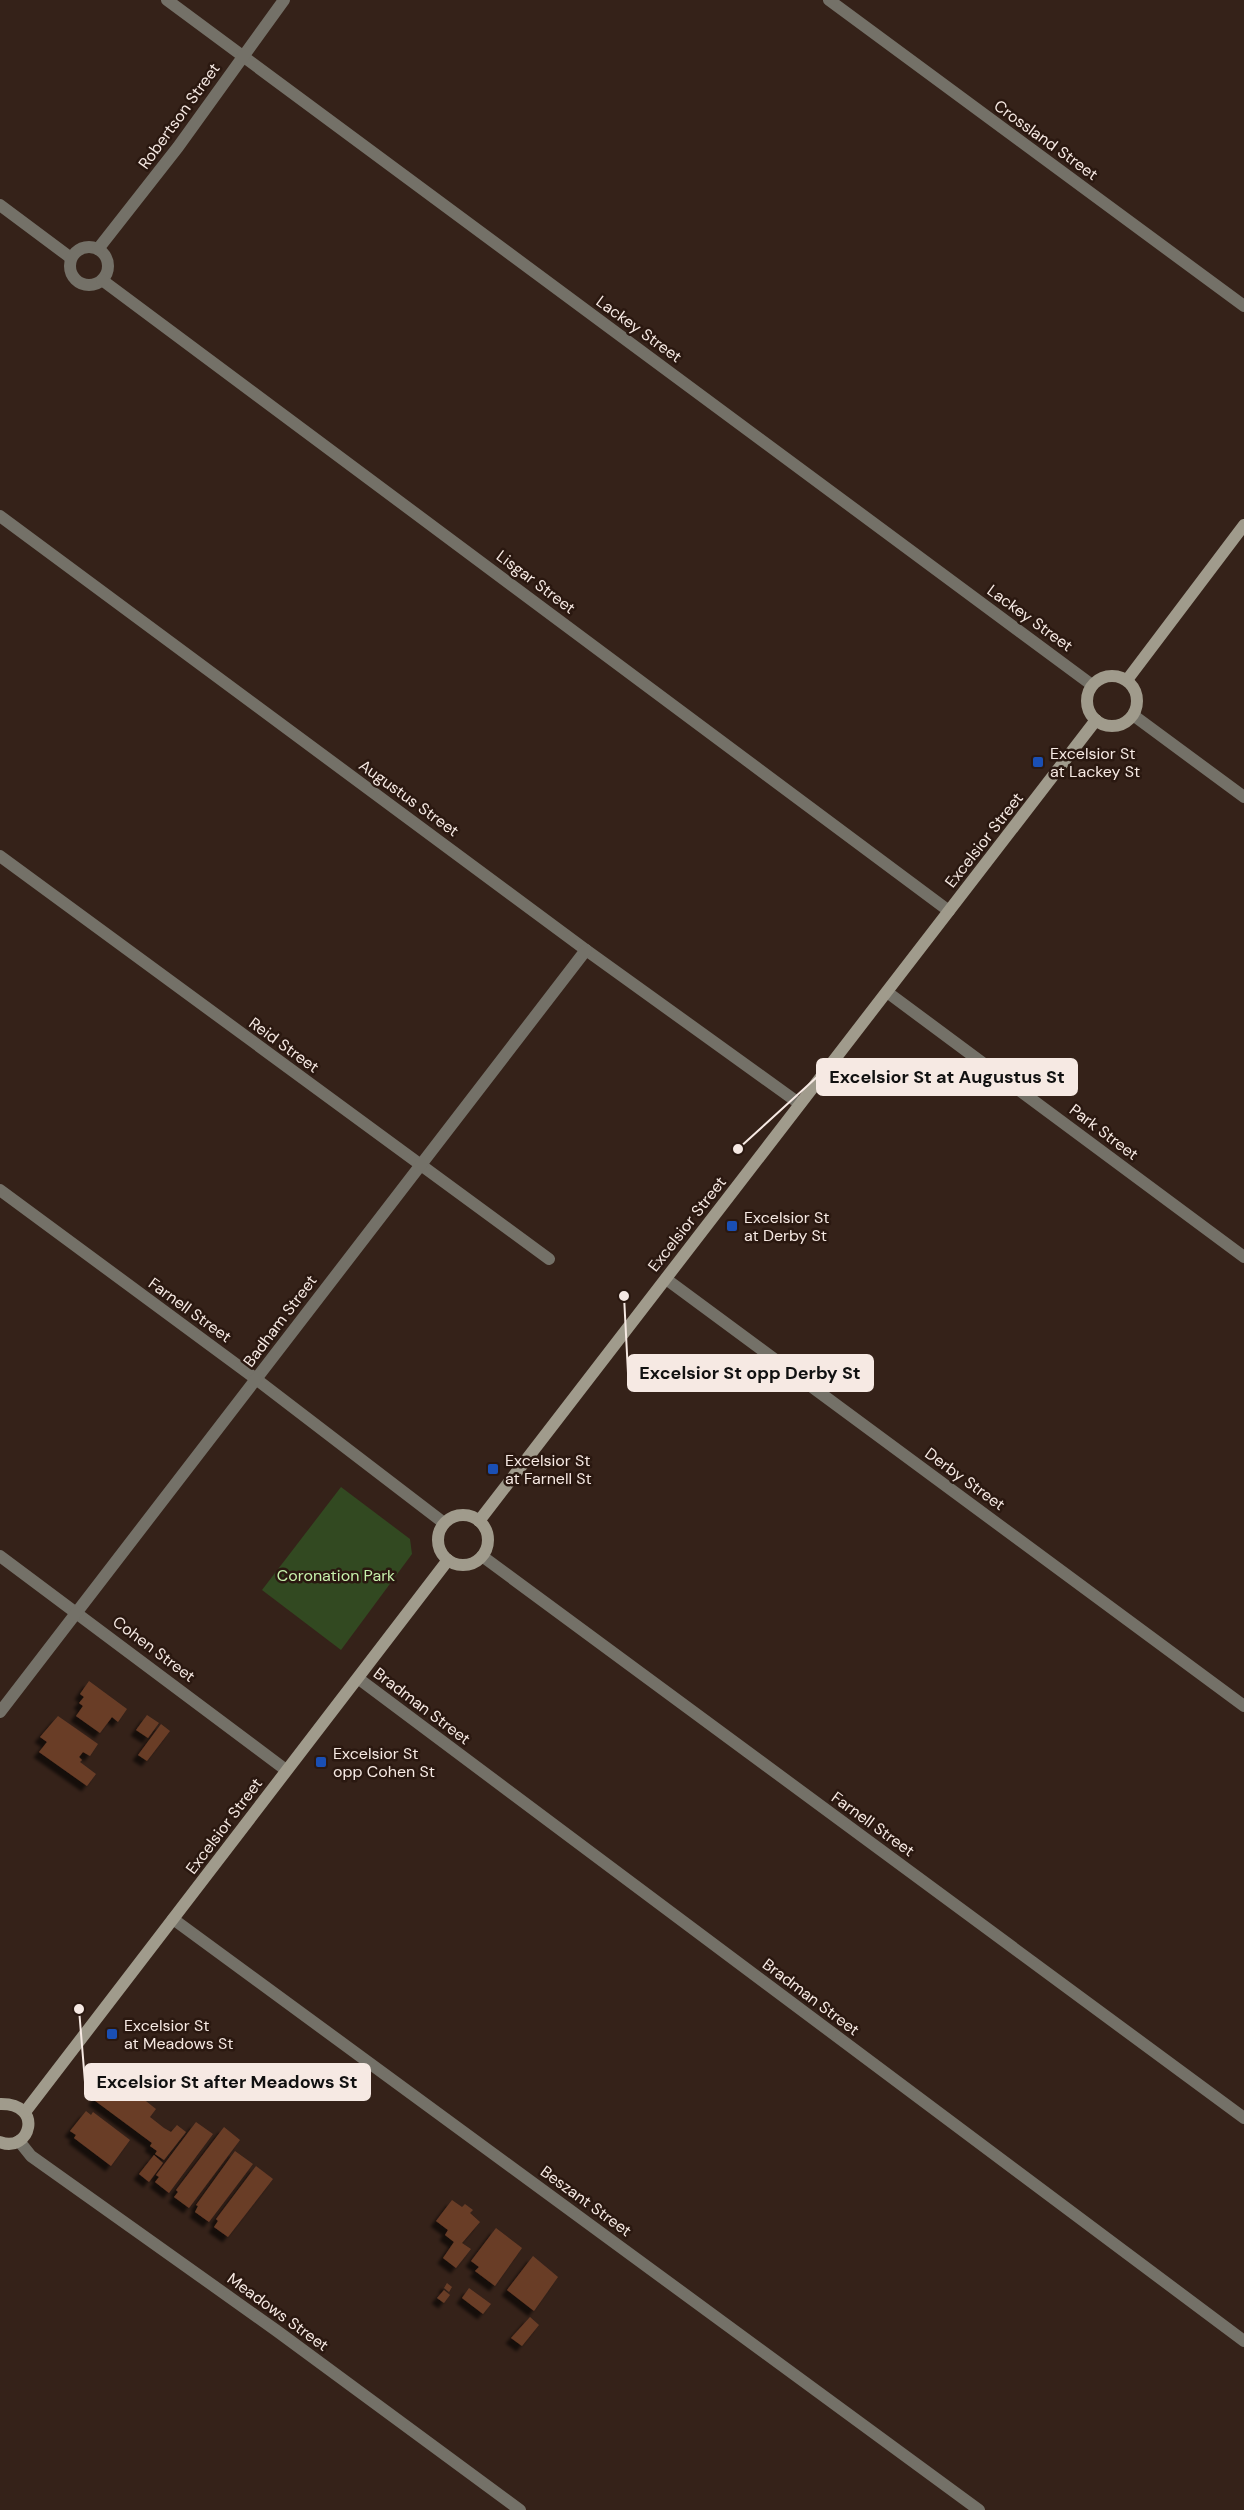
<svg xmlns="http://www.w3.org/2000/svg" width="1244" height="2510" font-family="'DM Sans',sans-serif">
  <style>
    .green { fill: #324921 }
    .building { fill: #693d28; filter: url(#shadow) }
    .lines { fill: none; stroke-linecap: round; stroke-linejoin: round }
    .street { stroke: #747168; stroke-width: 12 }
    .secondary { stroke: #a09b8c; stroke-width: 12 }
    .transit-dot { fill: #1a4fb4; stroke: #2a1810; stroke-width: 2 }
    .labels { text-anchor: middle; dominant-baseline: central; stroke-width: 5; stroke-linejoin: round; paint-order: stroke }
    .street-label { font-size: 16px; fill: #f6e9e3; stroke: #2a1810 }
    .poi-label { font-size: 16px; fill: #f6e9e3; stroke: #2a1810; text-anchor: start }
    .park-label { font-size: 16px; fill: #c7f1ac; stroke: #2a1810 }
    .leader { fill: none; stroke: #f6e9e3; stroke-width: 2 }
    .callout-dot { fill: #f6e9e3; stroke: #2a1810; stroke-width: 2 }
    .callout { fill: #f6e9e3; stroke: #f6e9e3; stroke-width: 2 }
    .callout-label { font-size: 18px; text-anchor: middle; font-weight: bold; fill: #111 }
  </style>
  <defs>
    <filter id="shadow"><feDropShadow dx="-5.5" dy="5.5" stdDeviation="1.5" flood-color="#0009"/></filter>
  </defs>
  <rect width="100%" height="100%" fill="#352219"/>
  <polygon class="green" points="341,1487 410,1539 412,1554 341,1650 262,1590"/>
  <g class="building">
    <polygon points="89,1681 127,1709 118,1722 112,1717 100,1733 76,1716 83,1706 79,1703 84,1697 80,1694"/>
    <polygon points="147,1715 159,1723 148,1738 136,1730"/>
    <polygon points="58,1716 98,1744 90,1756 83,1752 79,1757 82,1760 80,1762 96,1774 87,1786 39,1752 47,1742 40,1737"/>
    <polygon points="161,1724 170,1731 147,1761 138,1755"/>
    <polygon points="111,2077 117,2081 118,2079 156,2109 150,2117 164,2128 171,2132 177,2125 186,2132 164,2160 155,2154 157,2151 150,2146 152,2143 94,2100 109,2078"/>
    <polygon points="86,2111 91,2115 93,2112 130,2140 111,2166 74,2138 76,2135 70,2131"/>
    <polygon points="196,2122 213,2134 169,2193 155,2182 159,2177 156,2175"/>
    <polygon points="224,2127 240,2140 189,2208 174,2197 178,2192 176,2190"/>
    <polygon points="235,2151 253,2164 209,2222 195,2212 198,2206 196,2205"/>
    <polygon points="154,2155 163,2163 149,2182 139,2174"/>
    <polygon points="256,2166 273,2179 228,2237 214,2227 218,2221 216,2219"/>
    <polygon points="452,2200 462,2207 465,2204 473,2210 470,2213 480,2222 462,2243 471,2249 456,2268 443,2258 454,2242 445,2235 448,2230 436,2221"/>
    <polygon points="496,2228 522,2248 495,2286 475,2271 479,2267 471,2261"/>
    <polygon points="533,2256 558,2277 534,2311 507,2290"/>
    <polygon points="447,2283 452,2287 449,2292 444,2288"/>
    <polygon points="469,2288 491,2304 483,2314 462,2298"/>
    <polygon points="444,2290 450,2295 444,2303 437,2298"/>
    <polygon points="530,2317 539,2325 522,2346 511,2338"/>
  </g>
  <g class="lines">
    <g class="street">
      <polyline points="167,0 1092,685"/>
      <polyline points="829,0 1244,306"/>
      <polyline points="0,205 71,258"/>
      <circle cx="89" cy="266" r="19"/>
      <polyline points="98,249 178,147 284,0"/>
      <polyline points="102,280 949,911"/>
      <polyline points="0,516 586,950 800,1104"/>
      <polyline points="1133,715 1244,797"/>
      <polyline points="0,856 549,1259"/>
      <polyline points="887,992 1244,1257"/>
      <polyline points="0,1190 256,1379 444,1523"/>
      <polyline points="666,1279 1244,1706"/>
      <polyline points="0,1556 286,1770"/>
      <polyline points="482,1556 1244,2118"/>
      <polyline points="359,1679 1244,2341"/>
      <polyline points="0,1712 586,950"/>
      <polyline points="173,1919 979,2510"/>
      <polyline points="19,2141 31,2156 277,2331 520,2510"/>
    </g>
    <g class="secondary">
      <circle cx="1112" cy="701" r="25"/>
      <polyline points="1127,680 1244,525"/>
      <circle cx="463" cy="1540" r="25"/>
      <polyline points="479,1521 1096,720"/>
      <path d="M0,2104C45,2103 30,2154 0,2142"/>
      <polyline points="25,2112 448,1560"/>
    </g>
  </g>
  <g class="transit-dot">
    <rect x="1032" y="756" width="12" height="12" rx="3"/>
    <rect x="726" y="1220" width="12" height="12" rx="3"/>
    <rect x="487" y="1463" width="12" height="12" rx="3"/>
    <rect x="315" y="1756" width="12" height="12" rx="3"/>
    <rect x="106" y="2028" width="12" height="12" rx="3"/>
  </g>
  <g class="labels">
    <g class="street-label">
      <text transform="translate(179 116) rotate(-54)">Robertson Street</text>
      <text transform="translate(1046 140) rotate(36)">Crossland Street</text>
      <text transform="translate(639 329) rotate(36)">Lackey Street</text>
      <text transform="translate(536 582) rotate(37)">Lisgar Street</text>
      <text transform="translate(1030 618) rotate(36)">Lackey Street</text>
      <text transform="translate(409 798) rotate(36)">Augustus Street</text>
      <text transform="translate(984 840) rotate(-52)">Excelsior Street</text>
      <text transform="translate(284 1045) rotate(36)">Reid Street</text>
      <text transform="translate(1104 1132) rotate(37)">Park Street</text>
      <text transform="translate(687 1224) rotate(-52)">Excelsior Street</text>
      <text transform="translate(190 1310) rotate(36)">Farnell Street</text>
      <text transform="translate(280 1321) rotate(-53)">Badham Street</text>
      <text transform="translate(965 1479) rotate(36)">Derby Street</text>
      <text transform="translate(154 1649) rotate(37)">Cohen Street</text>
      <text transform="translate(422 1706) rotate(37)">Bradman Street</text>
      <text transform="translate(873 1824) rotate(36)">Farnell Street</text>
      <text transform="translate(224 1826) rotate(-53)">Excelsior Street</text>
      <text transform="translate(811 1997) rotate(37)">Bradman Street</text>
      <text transform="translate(586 2201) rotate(36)">Beszant Street</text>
      <text transform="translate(278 2312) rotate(36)">Meadows Street</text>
    </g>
    <g class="poi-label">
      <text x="1050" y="753">Excelsior St<tspan x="1050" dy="18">at Lackey St</tspan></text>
      <text x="744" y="1217">Excelsior St<tspan x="744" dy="18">at Derby St</tspan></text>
      <text x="505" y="1460">Excelsior St<tspan x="505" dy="18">at Farnell St</tspan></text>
      <text x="333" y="1753">Excelsior St<tspan x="333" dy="18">opp Cohen St</tspan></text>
      <text x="124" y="2025">Excelsior St<tspan x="124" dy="18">at Meadows St</tspan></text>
    </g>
    <g class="park-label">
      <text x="336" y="1575">Coronation Park</text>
    </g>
  </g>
  <path class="leader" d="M738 1149L817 1077M624 1296L628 1373M79 2009L85 2082"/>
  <g class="callout-dot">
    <circle cx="738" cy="1149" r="6"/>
    <circle cx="624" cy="1296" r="6"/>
    <circle cx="79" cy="2009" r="6"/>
  </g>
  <g class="callout">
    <rect x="817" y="1059" width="260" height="36" rx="6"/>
    <rect x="628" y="1355" width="245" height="36" rx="6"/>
    <rect x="85" y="2064" width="285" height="36" rx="6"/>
  </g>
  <g class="callout-label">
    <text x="947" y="1083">Excelsior St at Augustus St</text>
    <text x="750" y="1379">Excelsior St opp Derby St</text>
    <text x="227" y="2088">Excelsior St after Meadows St</text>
  </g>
</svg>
